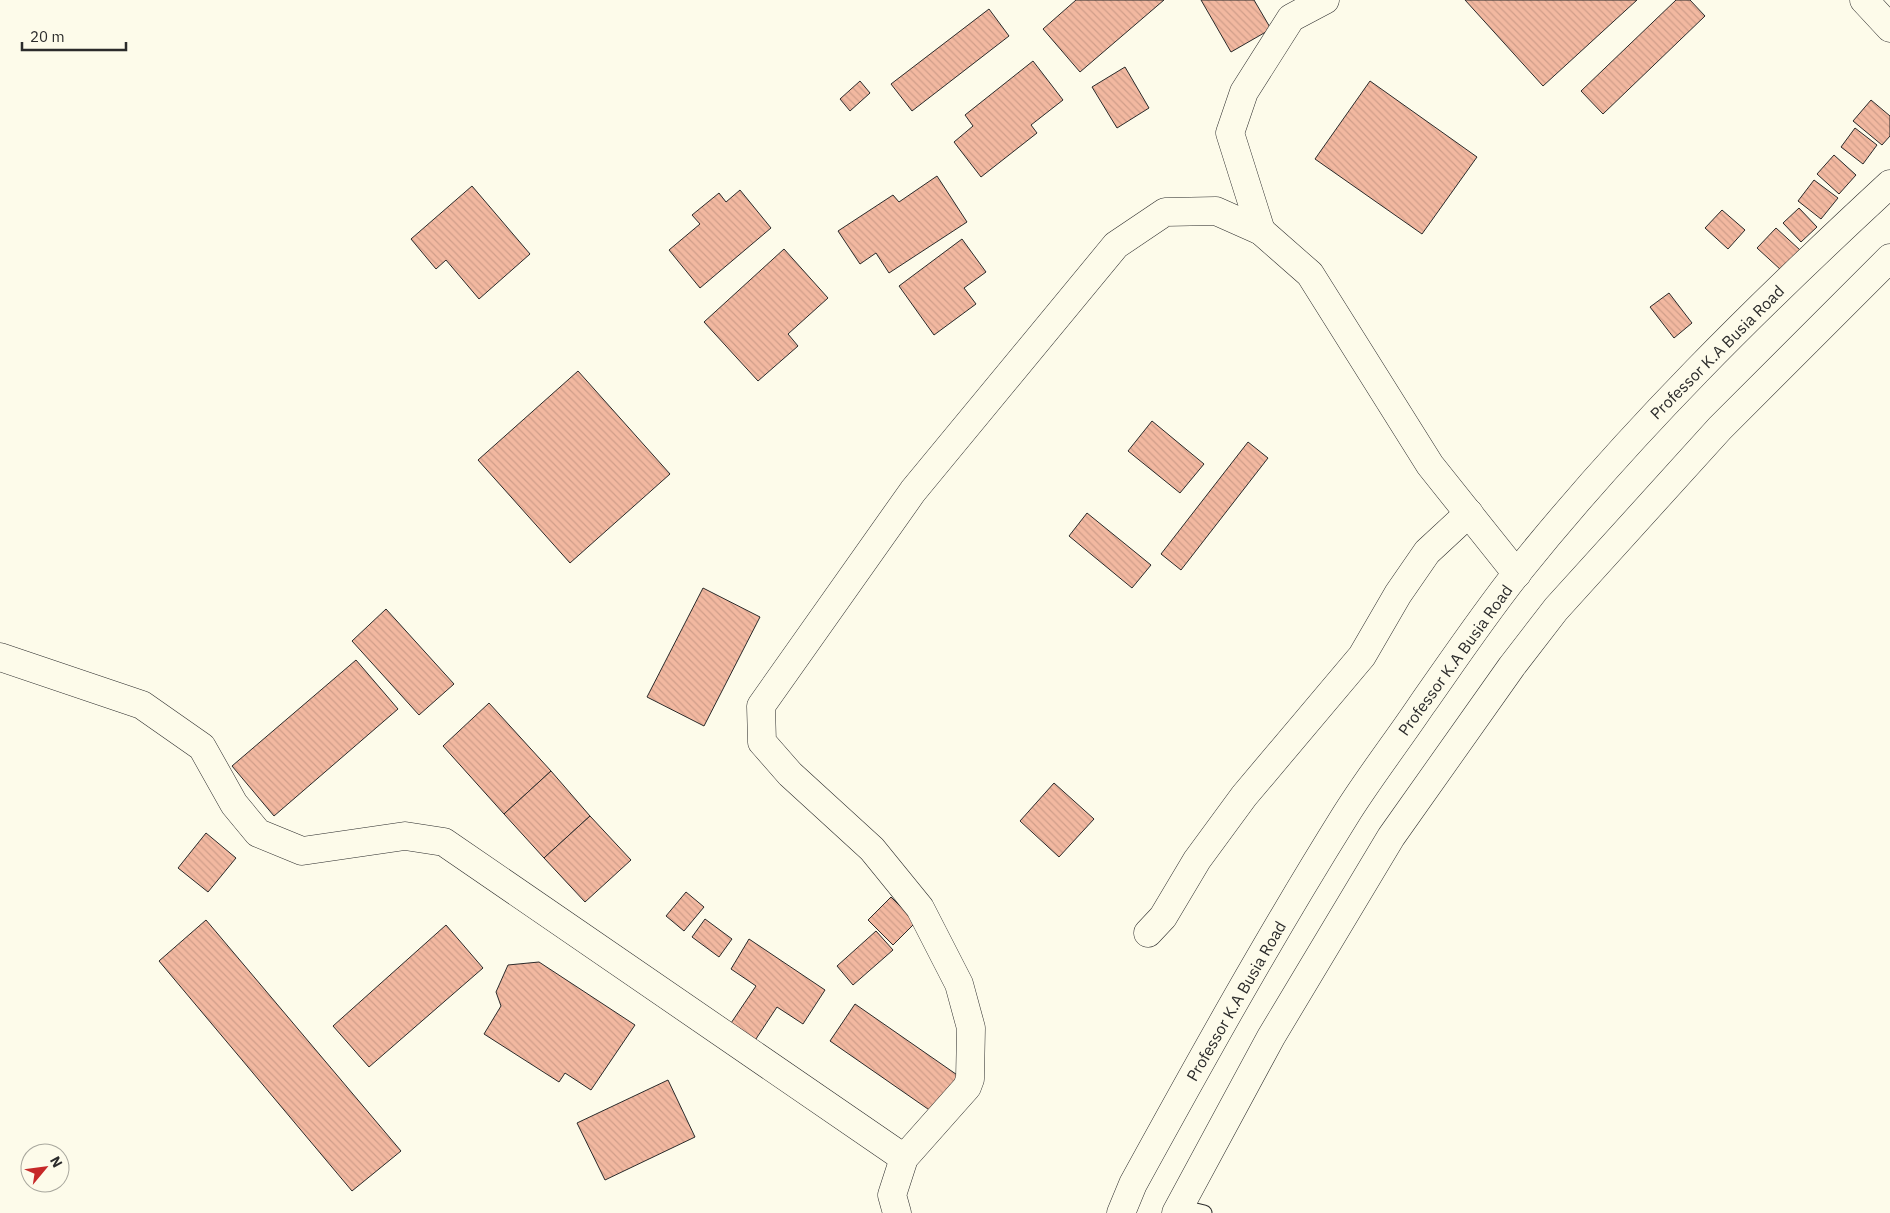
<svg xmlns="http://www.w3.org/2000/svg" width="1890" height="1213" font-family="'IBM Plex Sans',sans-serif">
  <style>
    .building { fill: url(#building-back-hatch); stroke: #2b2b2b }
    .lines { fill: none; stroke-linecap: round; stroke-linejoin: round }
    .lane-casing { stroke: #2b2b2b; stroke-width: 17 }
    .street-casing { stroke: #2b2b2b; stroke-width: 29 }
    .primary-casing { stroke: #2b2b2b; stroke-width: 29 }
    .lane { stroke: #fdfbea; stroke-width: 15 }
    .street { stroke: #fdfbea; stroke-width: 28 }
    .primary { stroke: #fdfbea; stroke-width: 28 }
    .labels { text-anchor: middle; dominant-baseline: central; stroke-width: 4; stroke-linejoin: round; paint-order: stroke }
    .street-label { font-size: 16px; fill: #2b2b2b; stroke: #fdfbea }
  </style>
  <defs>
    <pattern id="building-back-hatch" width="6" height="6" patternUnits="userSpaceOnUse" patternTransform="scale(1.25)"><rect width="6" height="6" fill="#f2b8a0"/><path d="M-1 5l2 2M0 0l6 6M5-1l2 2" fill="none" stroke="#d09e8a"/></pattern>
  </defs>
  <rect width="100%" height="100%" fill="#fdfbea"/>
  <g class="building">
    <polygon points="1076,0 1164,0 1080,72 1043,29"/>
    <polygon points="1201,0 1254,0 1271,29 1231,52"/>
    <polygon points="1465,0 1637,0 1543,86"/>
    <polygon points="1676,0 1690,0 1705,16 1603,114 1581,91"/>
    <polygon points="989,9 1009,36 912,111 891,84"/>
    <polygon points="1033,61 1063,100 1031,125 1037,133 981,177 954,142 973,126 965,115"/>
    <polygon points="1125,67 1149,108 1117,128 1092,87"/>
    <polygon points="860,81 870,93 850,111 840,99"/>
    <polygon points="1370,81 1477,157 1422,234 1315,159"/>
    <polygon points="1871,100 1890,116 1890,136 1882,145 1853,121"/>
    <polygon points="1855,128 1877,145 1863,164 1841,147"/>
    <polygon points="1834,155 1856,175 1839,194 1817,174"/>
    <polygon points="937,176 967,222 889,273 876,253 860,264 838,231 893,195 899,202"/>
    <polygon points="1814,180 1838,198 1821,219 1798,201"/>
    <polygon points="472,186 530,254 479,299 446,260 436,269 411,239"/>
    <polygon points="740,190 771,228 700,288 669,250 700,224 692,215 719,193 726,202"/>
    <polygon points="1799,208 1817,227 1801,242 1783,223"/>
    <polygon points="1722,210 1745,230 1728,249 1705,228"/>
    <polygon points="1776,228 1800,250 1781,270 1757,248"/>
    <polygon points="962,239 986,272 964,288 976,304 934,335 899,286"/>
    <polygon points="784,249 828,298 788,334 798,346 758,381 704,322"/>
    <polygon points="1669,293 1692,323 1674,338 1650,307"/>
    <polygon points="578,371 670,474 570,563 478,460"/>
    <polygon points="1152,421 1204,464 1180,493 1128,451"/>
    <polygon points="1248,442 1268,458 1181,570 1161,554"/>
    <polygon points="1087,513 1151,565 1132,588 1069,536"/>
    <polygon points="703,588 760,617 704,726 647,697"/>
    <polygon points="386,609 454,684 419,715 352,641"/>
    <polygon points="356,660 398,709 274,816 232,766"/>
    <polygon points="489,703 551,771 504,814 443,746"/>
    <polygon points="551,771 590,816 544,858 504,814"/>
    <polygon points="1054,783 1094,819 1059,857 1020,821"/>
    <polygon points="590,816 631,860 585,902 544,858"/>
    <polygon points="206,833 236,858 208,892 178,868"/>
    <polygon points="686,892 704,907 684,931 666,916"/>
    <polygon points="891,897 916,922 893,945 868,920"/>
    <polygon points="705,919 732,939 719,957 692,937"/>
    <polygon points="206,920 401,1151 352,1191 159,961"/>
    <polygon points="446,925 483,968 369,1067 333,1026"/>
    <polygon points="876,931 893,950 853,985 837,966"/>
    <polygon points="749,939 825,990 803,1024 777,1007 752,1045 727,1029 756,986 731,969"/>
    <polygon points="539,962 635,1025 591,1090 565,1073 559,1082 484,1034 501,1006 496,992 508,965"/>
    <polygon points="855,1004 963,1079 938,1116 830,1041"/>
    <polygon points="668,1080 695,1137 605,1180 577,1123"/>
  </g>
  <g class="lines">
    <defs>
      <polyline id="lane" points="1179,1207 1204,1213"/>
      <g id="street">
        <polyline points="1864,0 1890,28"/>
        <polyline points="1261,231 1230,133 1244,92 1291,18 1325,0"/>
        <polyline points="0,657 142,705 202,747 234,804 258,833 302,851 405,836 444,842 904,1158"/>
        <polyline points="1148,933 1163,917 1197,860 1244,796 1362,656 1398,594 1427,552 1469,513"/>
        <polyline points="897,1213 892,1195 904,1158 967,1087 970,1079 971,1028 959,984 920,908 872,849 790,774 762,742 761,706 913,491 1116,245 1165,212 1216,211 1261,231 1310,274 1430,465 1517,574"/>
      </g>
      <g id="primary">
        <path d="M1121,1213L1133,1184C1201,1060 1270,936 1345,816C1368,779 1396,743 1421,706C1452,662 1483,616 1517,573C1630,432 1758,306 1890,184"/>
        <polyline points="1176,1213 1271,1037 1391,837 1512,666 1556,609 1720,428 1890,258"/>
      </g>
    </defs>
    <use href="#lane" class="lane-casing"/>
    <use href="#street" class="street-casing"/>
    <use href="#primary" class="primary-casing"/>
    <use href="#lane" class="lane"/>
    <use href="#street" class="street"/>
    <use href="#primary" class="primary"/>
  </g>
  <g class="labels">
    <g class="street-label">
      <text transform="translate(1717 352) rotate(-45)">Professor K.A Busia Road</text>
      <text transform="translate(1455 660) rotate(-54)">Professor K.A Busia Road</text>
      <text transform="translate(1236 1001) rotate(-60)">Professor K.A Busia Road</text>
    </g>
  </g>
  <g transform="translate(45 1168) rotate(61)"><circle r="24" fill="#fdfbea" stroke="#a9a89e"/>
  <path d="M0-4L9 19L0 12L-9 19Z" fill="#c62828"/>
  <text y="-8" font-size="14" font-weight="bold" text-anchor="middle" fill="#2b2b2b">N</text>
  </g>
  <path d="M22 42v8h104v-8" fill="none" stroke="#2b2b2b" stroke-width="2.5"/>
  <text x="30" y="42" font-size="15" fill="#2b2b2b" stroke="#fdfbea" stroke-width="4" paint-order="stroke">20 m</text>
</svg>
